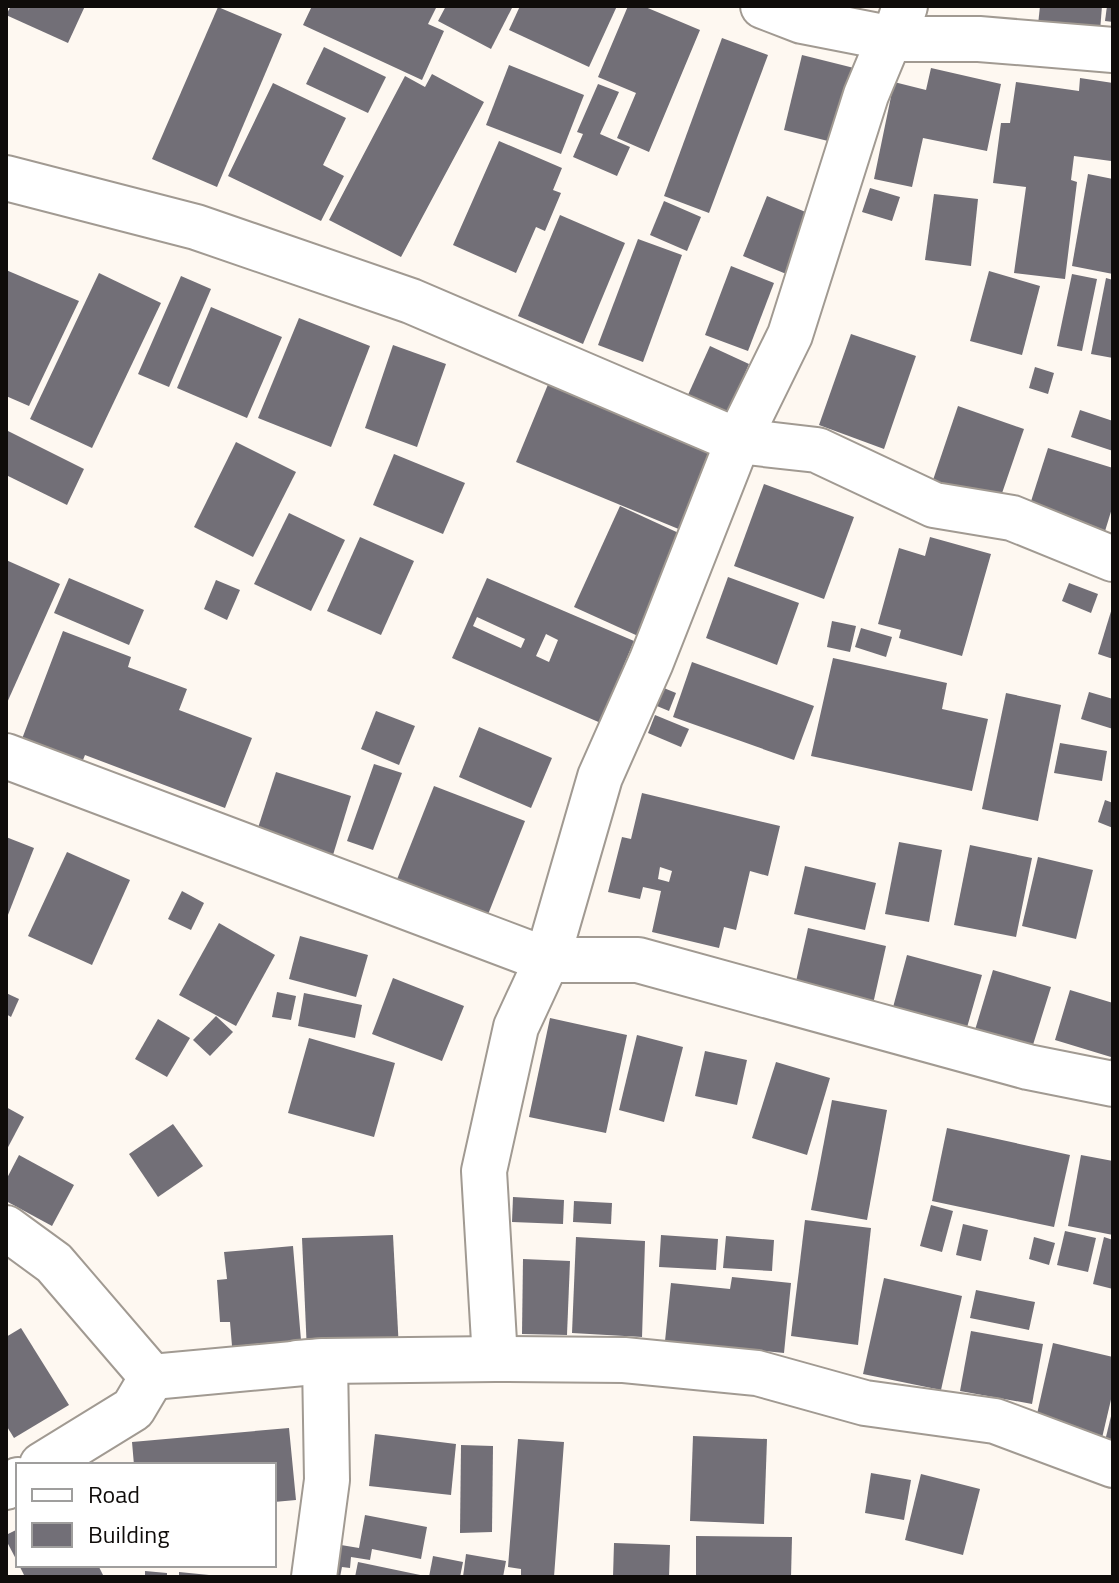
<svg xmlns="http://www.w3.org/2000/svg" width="1119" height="1583" font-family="'Titillium Web',sans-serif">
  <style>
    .building { fill: #726f77; fill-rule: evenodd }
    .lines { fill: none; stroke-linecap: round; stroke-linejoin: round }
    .minor-casing { stroke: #a19a92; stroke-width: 48 }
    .minor { stroke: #fff; stroke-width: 44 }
  </style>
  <rect width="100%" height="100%" fill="#fef8f1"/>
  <g class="building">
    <polygon points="11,6 85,6 68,43 6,15"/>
    <polygon points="312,6 437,6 428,24 444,31 422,80 303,25"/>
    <polygon points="446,6 513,6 491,49 438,21"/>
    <polygon points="520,6 617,6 589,67 509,30"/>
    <polygon points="628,6 643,6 700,30 649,152 617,138 636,93 598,77"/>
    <polygon points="1040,6 1102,6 1100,31 1038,25"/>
    <polygon points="1107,6 1113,6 1113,22 1105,21"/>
    <polygon points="218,7 282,34 217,187 152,159"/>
    <polygon points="722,38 768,55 709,213 664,196"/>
    <polygon points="324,47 386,77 368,113 306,84"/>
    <polygon points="802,55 858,69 840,144 784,130"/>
    <polygon points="509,65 584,95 561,154 486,125"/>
    <polygon points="931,68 1001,84 987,151 923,138 912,187 874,179 894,82 926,90"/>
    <polygon points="432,74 484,102 401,257 329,220 405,76 425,87"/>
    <polygon points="1080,78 1113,83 1111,161 1074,156 1071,180 1077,182 1065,279 1014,273 1026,187 993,183 1001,123 1010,123 1016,82 1079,91"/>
    <polygon points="273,83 346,118 323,165 344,176 321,221 228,176"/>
    <polygon points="598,84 619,92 600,134 630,147 617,176 573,157 583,134 577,132"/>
    <polygon points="499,141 562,168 553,190 561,193 545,231 536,227 516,273 453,245"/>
    <polygon points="1088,174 1113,179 1113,274 1072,266"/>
    <polygon points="870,188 900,197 892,221 862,212"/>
    <polygon points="934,194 978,199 971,266 925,260"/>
    <polygon points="767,196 820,218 796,278 743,256"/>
    <polygon points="664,201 701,217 687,251 650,235"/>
    <polygon points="560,215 625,243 583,344 518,316"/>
    <polygon points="638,239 682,255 643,362 598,345"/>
    <polygon points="731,266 774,283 748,351 705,335"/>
    <polygon points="6,270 79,301 29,406 6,396"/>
    <polygon points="989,271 1040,286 1022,355 970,341"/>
    <polygon points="99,273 161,303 92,448 30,419"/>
    <polygon points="1072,274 1097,279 1082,351 1057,346"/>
    <polygon points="181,276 211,289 169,387 138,374"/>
    <polygon points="1106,278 1113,280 1113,358 1091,354"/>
    <polygon points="211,307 282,337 247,418 177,388"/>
    <polygon points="299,318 370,346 331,447 258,418"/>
    <polygon points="851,334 916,356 884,449 819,425"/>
    <polygon points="393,345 446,364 417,447 365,428"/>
    <polygon points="710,346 749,364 723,424 683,406"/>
    <polygon points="1035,367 1054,373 1048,394 1029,388"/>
    <polygon points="549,382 714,451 681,530 516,462"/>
    <polygon points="958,406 1024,429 999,502 933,480"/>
    <polygon points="1080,410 1113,421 1113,451 1071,437"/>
    <polygon points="6,430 84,469 67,505 6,475"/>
    <polygon points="236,442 296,472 253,557 194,527"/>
    <polygon points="1048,448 1113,468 1113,505 1102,541 1026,517"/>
    <polygon points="394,454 465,483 443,534 373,505"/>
    <polygon points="764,484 854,517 824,599 734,566"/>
    <polygon points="620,506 683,535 638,636 574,607"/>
    <polygon points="289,513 345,540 311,611 254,584"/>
    <polygon points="360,537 414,561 381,635 327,611"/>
    <polygon points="930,537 991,554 962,656 899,638 901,630 878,624 899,548 925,556"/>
    <polygon points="6,560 60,584 6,705"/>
    <polygon points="728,577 799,603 777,665 706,638"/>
    <polygon points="69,578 144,610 129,645 54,613"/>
    <path d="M487,578L634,641L623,667L630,670L603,724L452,658ZM477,617L525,639L521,648L473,626ZM546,634L558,640L549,662L536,656Z"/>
    <polygon points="216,580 240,590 227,620 204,609"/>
    <polygon points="1069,583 1098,594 1091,613 1062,601"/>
    <polygon points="1112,608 1113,608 1113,659 1098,654"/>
    <polygon points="832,621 856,626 850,652 827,647"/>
    <polygon points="861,628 892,637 886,657 855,647"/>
    <polygon points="63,631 131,657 128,667 187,689 179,710 252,738 225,808 85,755 77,775 17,752"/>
    <polygon points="833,658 947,683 942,709 988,719 972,791 811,756"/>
    <polygon points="692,662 814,706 794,760 673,717"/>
    <polygon points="659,686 676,693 669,711 652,704"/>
    <polygon points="1089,692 1113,699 1113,729 1081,719"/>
    <polygon points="1006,693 1061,705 1038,821 982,809"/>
    <polygon points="376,711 415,726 399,765 361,749"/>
    <polygon points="655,715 689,729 681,747 648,733"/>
    <polygon points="479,727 552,758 531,808 459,777"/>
    <polygon points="1060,743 1107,751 1102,781 1054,773"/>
    <polygon points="374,764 402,773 373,850 347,841"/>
    <polygon points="276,772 351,796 333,855 257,831"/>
    <polygon points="434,786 525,821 485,922 394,887"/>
    <path d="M642,793L780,826L768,876L750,871L736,930L724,927L719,948L652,932L661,891L643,887L640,899L608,892L622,837L631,839ZM660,867L672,871L669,882L658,879Z"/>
    <polygon points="1105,800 1113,803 1113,828 1098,822"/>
    <polygon points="6,837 34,848 6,920"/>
    <polygon points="899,842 942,850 929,922 885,914"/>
    <polygon points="970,845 1032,858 1016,937 954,925"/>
    <polygon points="67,852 130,880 92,965 28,936"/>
    <polygon points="1038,857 1093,870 1076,939 1022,926"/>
    <polygon points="805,866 876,883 865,930 794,914"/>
    <polygon points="182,891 204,903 191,930 168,919"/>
    <polygon points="219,923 275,955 236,1026 179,995"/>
    <polygon points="808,928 886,946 873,1004 795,986"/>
    <polygon points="300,936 368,955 356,997 289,979"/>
    <polygon points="907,955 982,975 966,1031 892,1011"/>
    <polygon points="993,970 1051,987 1032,1048 975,1030"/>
    <polygon points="393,978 464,1006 442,1061 372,1034"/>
    <polygon points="1070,990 1113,1003 1113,1071 1108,1070 1111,1057 1055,1040"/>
    <polygon points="277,992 296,996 291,1020 272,1017"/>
    <polygon points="6,993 19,999 11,1017 6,1014"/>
    <polygon points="304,993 362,1005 355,1038 298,1026"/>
    <polygon points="216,1016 233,1032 210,1056 193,1040"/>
    <polygon points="550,1018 627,1035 606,1133 529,1117"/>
    <polygon points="158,1019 190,1038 167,1077 135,1059"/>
    <polygon points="637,1035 683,1047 664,1122 619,1110"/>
    <polygon points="309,1038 395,1063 374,1137 288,1113"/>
    <polygon points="705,1051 747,1060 737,1105 695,1096"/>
    <polygon points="776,1062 830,1078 807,1155 752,1138"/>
    <polygon points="832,1100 887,1110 867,1220 811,1210"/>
    <polygon points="6,1107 24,1117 6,1151"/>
    <polygon points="173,1124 203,1166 158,1197 129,1154"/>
    <polygon points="947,1128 1070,1155 1054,1227 932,1201"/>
    <polygon points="19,1155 74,1185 52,1226 6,1201 6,1180"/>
    <polygon points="1081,1155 1113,1161 1113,1235 1068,1226"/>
    <polygon points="513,1197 564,1200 563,1224 512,1222"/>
    <polygon points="574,1201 612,1203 611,1224 573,1222"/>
    <polygon points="931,1205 953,1211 942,1252 920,1246"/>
    <polygon points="805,1220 871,1228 858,1345 791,1336"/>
    <polygon points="963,1224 988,1230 981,1261 956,1255"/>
    <polygon points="1065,1231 1096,1238 1088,1272 1057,1265"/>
    <polygon points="393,1235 399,1350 307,1352 302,1238"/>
    <polygon points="661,1235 718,1239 716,1270 659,1267"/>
    <polygon points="726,1236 774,1240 772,1271 723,1268"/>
    <polygon points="576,1237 645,1241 642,1337 572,1333"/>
    <polygon points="1034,1237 1055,1243 1049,1265 1029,1259"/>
    <polygon points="1104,1237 1113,1240 1113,1289 1093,1284"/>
    <polygon points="293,1246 301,1340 232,1346 230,1322 220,1322 217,1280 227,1279 224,1252"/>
    <polygon points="523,1259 570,1261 567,1335 522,1334"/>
    <polygon points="732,1277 791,1283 784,1353 665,1341 671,1283 730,1289"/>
    <polygon points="884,1278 962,1296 941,1390 863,1374"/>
    <polygon points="976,1290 1035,1302 1029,1330 970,1318"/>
    <polygon points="21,1328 69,1405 14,1438 6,1425 6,1337"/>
    <polygon points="971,1331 1043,1344 1032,1404 960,1391"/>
    <polygon points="1053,1343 1113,1357 1113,1391 1102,1438 1035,1423"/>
    <polygon points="1112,1412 1113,1412 1113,1443 1105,1441"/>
    <polygon points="289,1428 296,1500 274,1502 274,1465 134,1465 132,1442"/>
    <polygon points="375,1434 456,1444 451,1495 369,1486"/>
    <polygon points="693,1436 767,1439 764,1524 690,1521"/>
    <polygon points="518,1439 564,1442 554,1577 521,1577 521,1569 508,1567"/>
    <polygon points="461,1445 493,1446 492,1532 460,1533"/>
    <polygon points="871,1473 911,1480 904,1520 865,1513"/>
    <polygon points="921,1474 980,1489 963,1555 905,1540"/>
    <polygon points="365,1515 427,1527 421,1559 372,1549 370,1560 351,1557 350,1568 342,1567 340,1577 327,1577 335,1544 359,1548"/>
    <polygon points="18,1529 18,1563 6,1540 6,1535"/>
    <polygon points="696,1536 792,1537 791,1577 696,1577"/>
    <polygon points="614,1543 670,1545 669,1577 613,1577"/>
    <polygon points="466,1554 506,1561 503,1577 463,1577"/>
    <polygon points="433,1556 463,1562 460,1577 429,1577"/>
    <polygon points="358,1562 425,1576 425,1577 355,1577"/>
    <polygon points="19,1565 98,1565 104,1577 25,1577"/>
    <polygon points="145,1571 167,1573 167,1577 145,1577"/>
    <polygon points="179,1572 209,1575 209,1577 179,1577"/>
  </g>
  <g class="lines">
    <defs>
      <g id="minor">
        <polyline points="763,6 802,21 894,39 979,39 1113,50"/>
        <polyline points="6,178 196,227 411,301 738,441 817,450 934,505 1012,518 1113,559"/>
        <polyline points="6,756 547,960 638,960 1028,1067 1113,1084"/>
        <polyline points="6,1228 54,1263 152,1377"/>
        <polyline points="495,1359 484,1171 516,1027 547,960 600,777 651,662 738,441 790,335 866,95 886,47 894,39 905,6"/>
        <polyline points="297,1363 325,1361 327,1480 314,1577"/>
        <polyline points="152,1377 325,1361 495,1359 624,1360 757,1373 865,1403 995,1421 1113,1465"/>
        <polyline points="42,1465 133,1409 152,1377"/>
        <polyline points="6,1487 18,1480"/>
      </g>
    </defs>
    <use href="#minor" class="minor-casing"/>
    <use href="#minor" class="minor"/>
  </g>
  <rect width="1119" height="1583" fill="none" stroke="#0f0c0a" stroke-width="16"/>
  <rect x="16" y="1463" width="260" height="104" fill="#ffffff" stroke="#9f9e9d" stroke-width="2"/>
  <rect x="32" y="1489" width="40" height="12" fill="#ffffff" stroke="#9f9e9d" stroke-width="2"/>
  <text x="88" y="1503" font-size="24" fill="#0f0c0a">Road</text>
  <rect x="32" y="1523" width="40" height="24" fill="#726f77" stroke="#9f9e9d" stroke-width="2"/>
  <text x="88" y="1543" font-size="24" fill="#0f0c0a">Building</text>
</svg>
